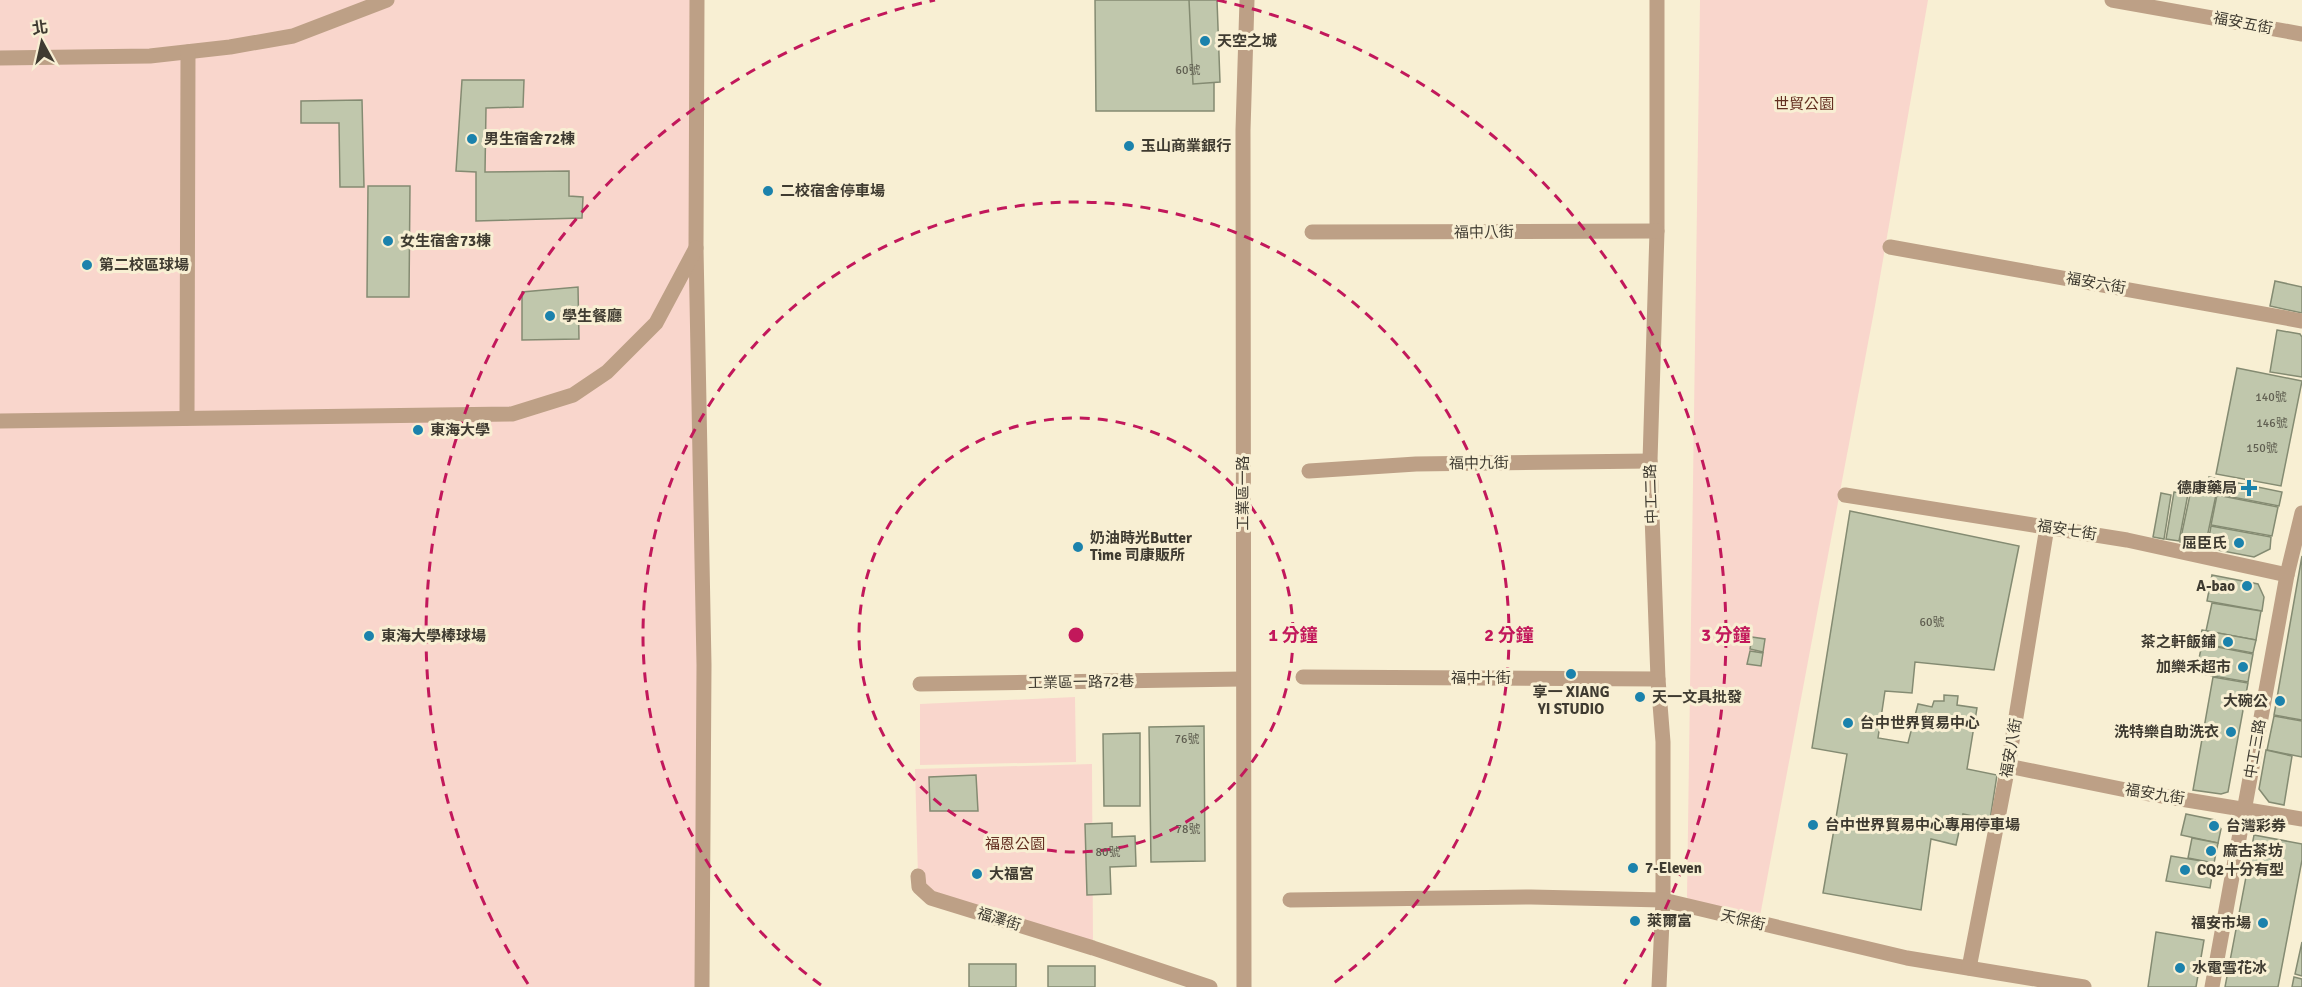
<svg xmlns="http://www.w3.org/2000/svg" width="2302" height="987" font-family="Signika,'Noto Sans TC',sans-serif">
  <style>
    .green { fill: #f9d6cc }
    .building { fill: #c0c7ac; stroke: #848b72; stroke-width: 1.5 }
    .lines { fill: none; stroke-linecap: round; stroke-linejoin: round }
    .minor { stroke: #bda086; stroke-width: 15 }
    .ring { fill: none; stroke: #c2185b; stroke-width: 3; stroke-dasharray: 10 8 }
    .poi-dot { fill: #1b82ac; stroke: #f8efd3; stroke-width: 2 }
    .labels { text-anchor: middle; dominant-baseline: central; stroke-width: 6; stroke-linejoin: round; paint-order: stroke }
    .number-label { font-size: 12px; fill: #5f5e50 }
    .street-label { font-size: 15px; fill: #3f3b31; stroke: #f8efd3 }
    .poi-label { font-size: 15px; font-weight: bold; fill: #3f3b31; stroke: #f8efd3; text-anchor: start }
    .park-label { font-size: 15px; fill: #642f21; stroke: #f8efd3 }
    .centre { fill: #c2185b; stroke: #f8efd3; stroke-width: 3 }
    .ring-label { font-size: 18px; text-anchor: middle; font-weight: bold; fill: #c2185b; stroke: #f8efd3; stroke-width: 6; stroke-linejoin: round; paint-order: stroke }
  </style>
  <rect width="100%" height="100%" fill="#f8efd3"/>
  <g class="green">
    <polygon points="0,0 697,0 702,987 0,987"/>
    <polygon points="1700,0 1928,0 1875,306 1760,916 1697,909 1687,897"/>
    <polygon points="1075,697 1076,762 920,765 920,704"/>
    <polygon points="1092,764 1093,948 931,898 918,876 915,769"/>
  </g>
  <g class="building">
    <polygon points="1095,0 1214,0 1214,111 1096,111"/>
    <polygon points="1189,0 1217,0 1220,82 1193,84"/>
    <polygon points="462,80 524,80 523,107 486,108 485,172 569,171 569,196 583,197 582,218 476,221 476,172 456,171"/>
    <polygon points="362,100 364,187 340,187 339,123 301,123 301,101"/>
    <polygon points="368,186 410,186 409,297 367,297"/>
    <polygon points="2275,281 2302,287 2302,313 2270,306"/>
    <polygon points="578,287 579,339 522,340 522,292"/>
    <polygon points="2277,330 2300,334 2302,337 2302,377 2270,372"/>
    <polygon points="2237,368 2302,381 2281,486 2216,474"/>
    <polygon points="2209,477 2282,492 2279,506 2206,492"/>
    <polygon points="2191,490 2216,495 2205,547 2180,542"/>
    <polygon points="2174,492 2188,494 2179,541 2166,539"/>
    <polygon points="2161,493 2171,495 2164,539 2153,537"/>
    <polygon points="2217,495 2278,507 2272,536 2211,525"/>
    <polygon points="1850,511 2019,546 1994,670 1915,662 1912,693 1885,691 1878,738 1908,743 1918,704 1932,707 1934,701 1944,701 1944,695 1958,696 1957,705 1977,708 1967,769 1997,775 1990,820 1963,814 1956,845 1931,839 1921,910 1823,893 1847,754 1812,748"/>
    <polygon points="2211,526 2271,537 2270,549 2254,557 2207,548"/>
    <polygon points="2302,556 2302,720 2274,715"/>
    <polygon points="2212,575 2258,584 2264,597 2262,611 2207,601"/>
    <polygon points="2212,603 2261,611 2256,640 2206,631"/>
    <polygon points="2202,630 2256,640 2253,653 2199,643"/>
    <polygon points="1752,637 1765,639 1763,652 1750,649"/>
    <polygon points="2202,644 2253,654 2248,682 2196,673"/>
    <polygon points="1750,651 1763,653 1761,666 1747,664"/>
    <polygon points="2213,677 2248,683 2228,792 2221,794 2193,790"/>
    <polygon points="2274,716 2302,721 2302,757 2267,750"/>
    <polygon points="1204,726 1205,861 1151,862 1149,727"/>
    <polygon points="1140,733 1140,806 1104,806 1103,734"/>
    <polygon points="2266,750 2292,756 2284,805 2269,802 2259,789"/>
    <polygon points="976,775 978,811 930,811 929,777"/>
    <polygon points="2186,814 2215,820 2221,829 2218,843 2181,835"/>
    <polygon points="1112,823 1112,837 1135,836 1136,866 1110,867 1111,894 1087,895 1085,824"/>
    <polygon points="2254,835 2302,844 2302,860 2278,987 2225,987"/>
    <polygon points="2192,838 2218,843 2214,863 2188,858"/>
    <polygon points="2171,856 2214,863 2210,888 2166,881"/>
    <polygon points="2156,932 2204,940 2196,987 2148,987"/>
    <polygon points="2302,942 2302,976 2295,974"/>
    <rect x="969" y="964" width="47" height="23"/>
    <rect x="1048" y="966" width="47" height="21"/>
    <polygon points="2294,977 2302,979 2302,987 2292,987"/>
  </g>
  <g class="lines">
    <g class="minor">
      <polyline points="697,0 696,248 704,665 702,987"/>
      <polyline points="1657,0 1657,231 1650,461 1658,679 1663,742 1663,900 1659,987"/>
      <polyline points="2112,0 2302,34"/>
      <polyline points="0,58 150,56 230,47 293,36 387,0"/>
      <polyline points="1312,232 1657,231"/>
      <polyline points="1890,247 2302,321"/>
      <polyline points="187,418 188,52"/>
      <polyline points="0,421 512,414 573,395 607,372 656,323 696,248"/>
      <polyline points="1309,471 1416,464 1650,461"/>
      <polyline points="1845,495 2127,540 2287,575"/>
      <polyline points="1303,677 1658,679"/>
      <polyline points="920,684 1242,679"/>
      <polyline points="2008,766 2126,790 2302,819"/>
      <polyline points="918,876 919,887 931,898 1093,948 1210,987"/>
      <polyline points="1290,900 1531,897 1663,900 1907,958 2084,987"/>
      <polyline points="1969,968 2008,766 2047,527"/>
      <polyline points="1244,987 1243,130 1247,0"/>
      <polyline points="2212,987 2287,575 2302,513"/>
    </g>
  </g>
  <g class="ring">
    <circle cx="1076" cy="635" r="217"/>
    <path d="M821 985A433 433 0 1 1 1331 985"/>
    <path d="M528 984A650 650 0 0 1 935 0M1217 0A650 650 0 0 1 1624 984"/>
  </g>
  <g class="poi-dot">
    <circle cx="1205" cy="41" r="6"/>
    <circle cx="472" cy="139" r="6"/>
    <circle cx="1129" cy="146" r="6"/>
    <circle cx="768" cy="191" r="6"/>
    <circle cx="388" cy="241" r="6"/>
    <circle cx="87" cy="265" r="6"/>
    <circle cx="550" cy="316" r="6"/>
    <circle cx="418" cy="430" r="6"/>
    <path d="M2246 479h6v6h6v6h-6v6h-6v-6h-6v-6h6z"/>
    <circle cx="2239" cy="543" r="6"/>
    <circle cx="1078" cy="547" r="6"/>
    <circle cx="2247" cy="586" r="6"/>
    <circle cx="369" cy="636" r="6"/>
    <circle cx="2228" cy="642" r="6"/>
    <circle cx="2243" cy="667" r="6"/>
    <circle cx="1571" cy="674" r="6"/>
    <circle cx="1640" cy="697" r="6"/>
    <circle cx="2280" cy="701" r="6"/>
    <circle cx="1848" cy="723" r="6"/>
    <circle cx="2231" cy="732" r="6"/>
    <circle cx="1813" cy="825" r="6"/>
    <circle cx="2214" cy="826" r="6"/>
    <circle cx="2211" cy="851" r="6"/>
    <circle cx="1633" cy="868" r="6"/>
    <circle cx="2185" cy="870" r="6"/>
    <circle cx="977" cy="874" r="6"/>
    <circle cx="1635" cy="921" r="6"/>
    <circle cx="2263" cy="923" r="6"/>
    <circle cx="2180" cy="968" r="6"/>
  </g>
  <g class="labels">
    <g class="number-label">
      <text x="1188" y="70">60號</text>
      <text x="2271" y="397">140號</text>
      <text x="2272" y="423">146號</text>
      <text x="2262" y="448">150號</text>
      <text x="1932" y="622">60號</text>
      <text x="1187" y="739">76號</text>
      <text x="1188" y="829">78號</text>
      <text x="1108" y="852">80號</text>
    </g>
    <g class="street-label">
      <text transform="translate(2243 23) rotate(11)">福安五街</text>
      <text transform="translate(1484 232) rotate(-1)">福中八街</text>
      <text transform="translate(2096 283) rotate(10)">福安六街</text>
      <text transform="translate(1479 463) rotate(-1)">福中九街</text>
      <text transform="translate(1243 493) rotate(-90)">工業區一路</text>
      <text transform="translate(1651 494) rotate(-92)">中工二路</text>
      <text transform="translate(2067 530) rotate(9)">福安七街</text>
      <text x="1481" y="678">福中十街</text>
      <text transform="translate(1081 682) rotate(-1)">工業區一路72巷</text>
      <text transform="translate(2011 748) rotate(-80)">福安八街</text>
      <text transform="translate(2255 749) rotate(-80)">中工三路</text>
      <text transform="translate(2155 794) rotate(9)">福安九街</text>
      <text transform="translate(999 919) rotate(17)">福澤街</text>
      <text transform="translate(1743 920) rotate(13)">天保街</text>
    </g>
    <g class="poi-label">
      <text x="1217" y="41">天空之城</text>
      <text x="484" y="139">男生宿舍72棟</text>
      <text x="1141" y="146">玉山商業銀行</text>
      <text x="780" y="191">二校宿舍停車場</text>
      <text x="400" y="241">女生宿舍73棟</text>
      <text x="99" y="265">第二校區球場</text>
      <text x="562" y="316">學生餐廳</text>
      <text x="430" y="430">東海大學</text>
      <text x="2237" y="488" text-anchor="end">德康藥局</text>
      <text x="1090" y="538">奶油時光Butter<tspan x="1090" dy="17">Time 司康販所</tspan></text>
      <text x="2227" y="543" text-anchor="end">屈臣氏</text>
      <text x="2235" y="586" text-anchor="end">A-bao</text>
      <text x="381" y="636">東海大學棒球場</text>
      <text x="2216" y="642" text-anchor="end">茶之軒飯鋪</text>
      <text x="2231" y="667" text-anchor="end">加樂禾超市</text>
      <text x="1571" y="692" text-anchor="middle">享一 XIANG<tspan x="1571" dy="17">YI STUDIO</tspan></text>
      <text x="1652" y="697">天一文具批發</text>
      <text x="2268" y="701" text-anchor="end">大碗公</text>
      <text x="1860" y="723">台中世界貿易中心</text>
      <text x="2219" y="732" text-anchor="end">洗特樂自助洗衣</text>
      <text x="1825" y="825">台中世界貿易中心專用停車場</text>
      <text x="2226" y="826">台灣彩券</text>
      <text x="2223" y="851">麻古茶坊</text>
      <text x="1645" y="868">7-Eleven</text>
      <text x="2197" y="870">CQ2十分有型</text>
      <text x="989" y="874">大福宮</text>
      <text x="1647" y="921">萊爾富</text>
      <text x="2251" y="923" text-anchor="end">福安市場</text>
      <text x="2192" y="968">水電雪花冰</text>
    </g>
    <g class="park-label">
      <text x="1804" y="104">世貿公園</text>
      <text x="1015" y="844">福恩公園</text>
    </g>
  </g>
  <circle cx="1076" cy="635" r="9" class="centre"/>
  <g class="ring-label">
    <text x="1293" y="641">1 分鐘</text>
    <text x="1509" y="641">2 分鐘</text>
    <text x="1726" y="641">3 分鐘</text>
  </g>
  <g transform="translate(42 42) rotate(352)" stroke="#f8efd3" stroke-width="4.5" paint-order="stroke">
  <path d="M0-4.5L10 22L0 15L-10 22Z" fill="#3f3b31"/>
  <text y="-9" font-size="16" font-weight="bold" text-anchor="middle" fill="#3f3b31">北</text>
  </g>
</svg>
